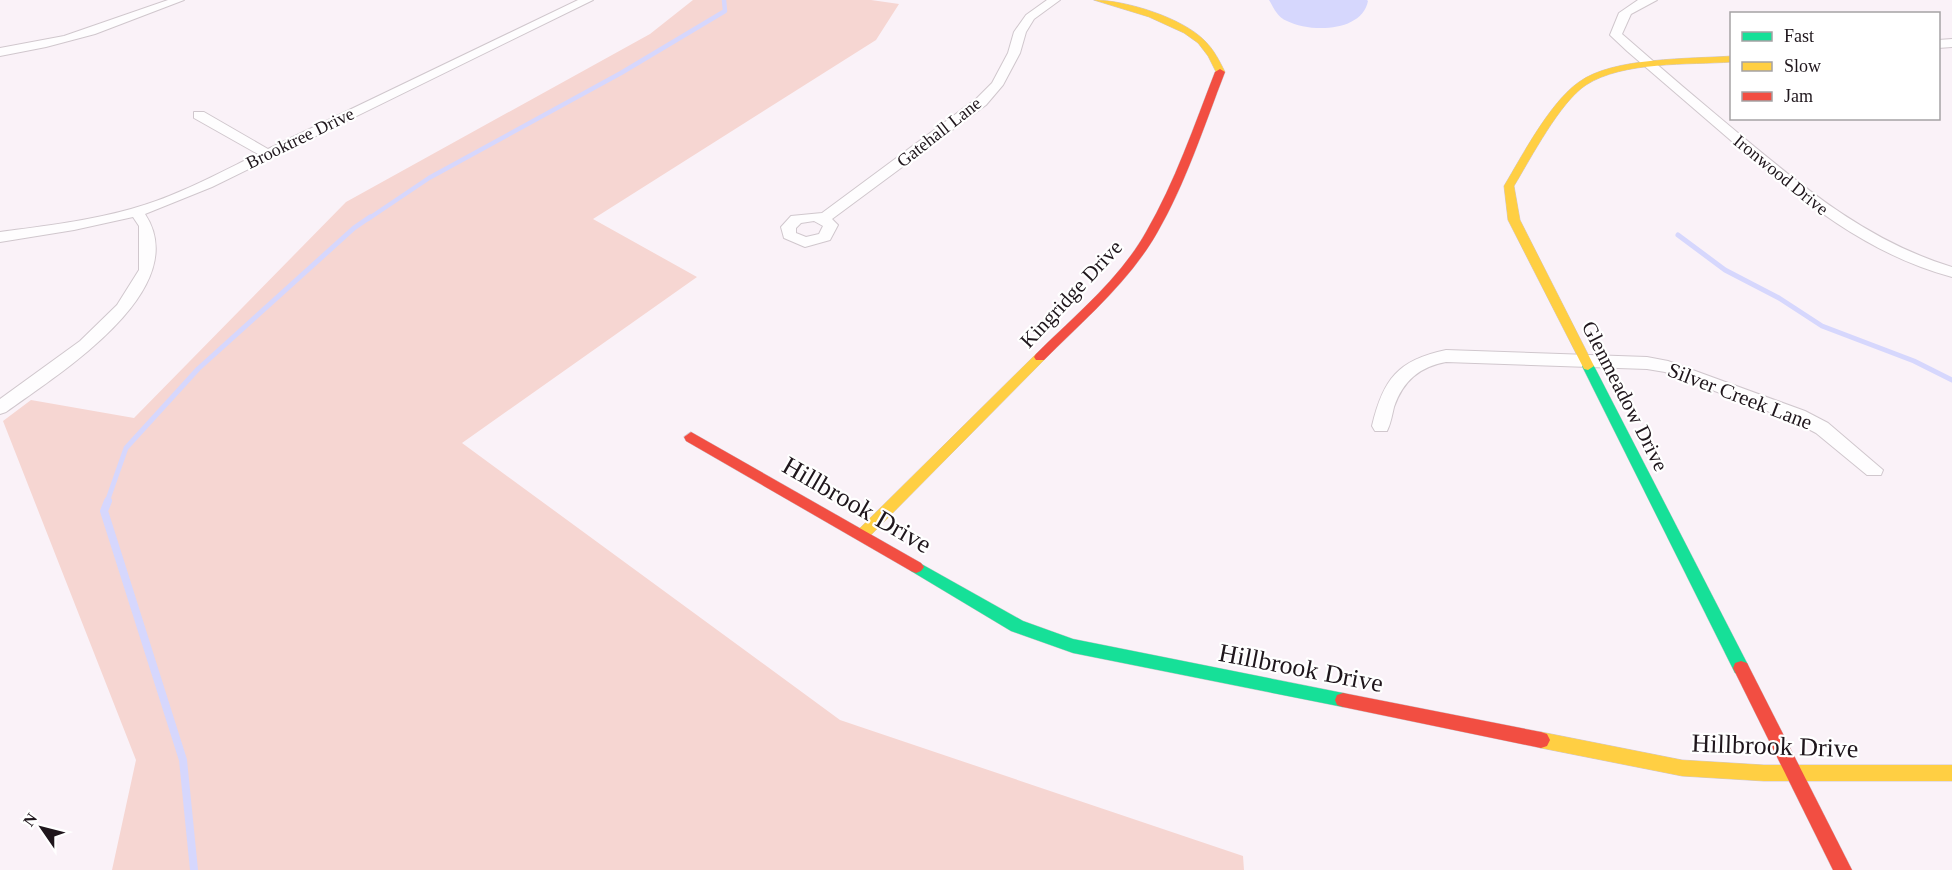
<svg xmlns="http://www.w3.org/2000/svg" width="1952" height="870" font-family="'Times New Roman',serif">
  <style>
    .green { fill: #f6d6d2 }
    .water { fill: #d6d7fd }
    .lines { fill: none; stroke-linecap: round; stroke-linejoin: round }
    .stream-far2 { stroke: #d6d7fd; stroke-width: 4.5 }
    .stream-far1 { stroke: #d6d7fd; stroke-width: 5 }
    .stream { stroke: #d6d7fd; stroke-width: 8 }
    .street-casing { stroke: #d0c7cd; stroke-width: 2 }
    .fast-casing { stroke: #d0c7cd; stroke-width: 1 }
    .slow-casing { stroke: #d0c7cd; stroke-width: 1 }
    .jam-casing { stroke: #d0c7cd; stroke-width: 1 }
    .street { fill: #fefdfe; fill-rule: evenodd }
    .fast { fill: #16e098; fill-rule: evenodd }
    .slow { fill: #ffcf43; fill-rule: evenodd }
    .jam { fill: #f24e42; fill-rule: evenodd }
    .labels { text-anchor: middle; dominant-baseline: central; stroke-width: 4.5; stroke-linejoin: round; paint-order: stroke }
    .far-street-label { font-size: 18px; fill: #1f161c; stroke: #fff }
    .street-label { font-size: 21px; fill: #1f161c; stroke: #fff }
    .near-street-label { font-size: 26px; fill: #1f161c; stroke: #fff }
  </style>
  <rect width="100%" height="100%" fill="#faf2f8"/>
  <polygon class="green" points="693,0 871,0 899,4 876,40 593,219 697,277 462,443 840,720 1243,856 1244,870 112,870 136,760 3,421 31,400 134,418 346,202 650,34"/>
  <path class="water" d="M1269,0H1367L1368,1C1362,32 1311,33 1287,21C1277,17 1274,8 1269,0Z"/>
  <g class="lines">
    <polyline class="stream-far2" points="368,219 429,178 621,73 725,11 724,0"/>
    <g class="stream-far1">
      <polyline points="1678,235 1725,270 1779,298 1822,326 1914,361 1952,380"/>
      <polyline points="107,502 126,448 198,369 354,228 370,217"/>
    </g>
    <polyline class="stream" points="108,501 104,511 183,760 194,870"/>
    <defs>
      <g id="street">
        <polygon points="168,0 184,0 95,34 46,47 0,56 0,48 64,36"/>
        <path d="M578,0H593L212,187L145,214C195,290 57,375 6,412L0,414V399L80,341L117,305L139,270V226L133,217L74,230L0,242V232C44,226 88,221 131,209C175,197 217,174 258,154L194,118V112H204L268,149Z"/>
        <path d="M1047,0H1060L1034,19L1026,32L1020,53L1003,85L986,105L832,219L838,225L830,240L805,247L784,238L781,227L791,216L822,213L976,99L992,83L1008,53L1014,32L1026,15ZM814,221L823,226L819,234L806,237L796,233V228L801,223Z"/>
        <path d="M1638,0H1657L1631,14L1622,34C1662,69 1703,104 1744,138C1809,192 1870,242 1952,267V277C1866,254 1802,200 1735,144C1699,113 1663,82 1627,51L1610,35L1619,13Z"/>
        <polygon points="1952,39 1952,47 1938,48 1938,40"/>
        <path d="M1446,350L1647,357L1668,361L1805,411L1828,423L1883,470L1881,475H1867L1816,433L1793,421L1665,372L1647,369L1446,362C1419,367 1403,381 1394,407C1392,415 1391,423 1387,431H1375L1372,426C1383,379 1398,360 1446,350Z"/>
      </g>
      <g id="fast">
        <polygon points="1588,362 1594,366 1747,663 1749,668 1747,673 1741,675 1735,673 1582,366"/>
        <polygon points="916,561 1023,621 1073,639 1343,693 1349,695 1351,700 1349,705 1343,707 1073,653 1011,631 911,571 908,567 911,563"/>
      </g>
      <g id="slow">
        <path d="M1094,0C1126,0 1183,18 1205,41C1214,50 1219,60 1225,72L1217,74L1208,56L1198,43L1184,33L1149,17Z"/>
        <path d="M1732,56V62C1689,65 1623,61 1586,85C1560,102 1531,158 1514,186L1520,220L1594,366L1588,370L1584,369L1508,220L1504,186C1522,156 1550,102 1579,82C1613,57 1690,59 1732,56Z"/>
        <polygon points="1040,353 1044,354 1046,357 1044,360 867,539 862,541 857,539 855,535 857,531 1036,354"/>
        <polygon points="1541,732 1682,760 1764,765 1952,765 1952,781 1764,781 1682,776 1541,748 1535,746 1532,740 1535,734"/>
      </g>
      <g id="jam">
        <path d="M1220,69L1225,72C1204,126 1186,183 1157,233C1129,282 1084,320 1044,360H1036L1034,357L1036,354C1074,316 1119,280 1146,232C1175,182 1194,126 1215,72Z"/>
        <polygon points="691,432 921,563 924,567 921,571 916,573 911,571 686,441 684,437"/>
        <polygon points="1741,661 1747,663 1852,870 1833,870 1733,668 1735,663"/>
        <polygon points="1343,693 1541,732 1547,734 1550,740 1547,746 1541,748 1343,707 1337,705 1335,700 1337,695"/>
      </g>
    </defs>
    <use href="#street" class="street-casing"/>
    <use href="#fast" class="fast-casing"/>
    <use href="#slow" class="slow-casing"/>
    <use href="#jam" class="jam-casing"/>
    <use href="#street" class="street"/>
    <use href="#fast" class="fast"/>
    <use href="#slow" class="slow"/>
    <use href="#jam" class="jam"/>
  </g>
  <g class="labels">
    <g class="far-street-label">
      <text transform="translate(939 132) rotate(-38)">Gatehall Lane</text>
      <text transform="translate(300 138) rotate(-26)">Brooktree Drive</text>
      <text transform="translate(1781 175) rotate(39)">Ironwood Drive</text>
    </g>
    <g class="street-label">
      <text transform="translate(1071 294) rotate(-47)">Kingridge Drive</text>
      <text transform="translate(1625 396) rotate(63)">Glenmeadow Drive</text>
      <text transform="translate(1740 396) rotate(21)">Silver Creek Lane</text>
    </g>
    <g class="near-street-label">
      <text transform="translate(857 505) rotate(30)">Hillbrook Drive</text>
      <text transform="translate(1301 668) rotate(11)">Hillbrook Drive</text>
      <text transform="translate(1775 746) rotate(2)">Hillbrook Drive</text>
    </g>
  </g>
  <rect x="1730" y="12" width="210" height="108" fill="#ffffff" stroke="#a5a2a4" stroke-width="1.5"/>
  <rect x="1742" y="32" width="30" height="9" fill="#16e098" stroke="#a5a2a4" stroke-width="1.5"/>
  <text x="1784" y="42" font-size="18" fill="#1f161c">Fast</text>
  <rect x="1742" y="62" width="30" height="9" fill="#ffcf43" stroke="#a5a2a4" stroke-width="1.5"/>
  <text x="1784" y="72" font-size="18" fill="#1f161c">Slow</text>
  <rect x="1742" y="92" width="30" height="9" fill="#f24e42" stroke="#a5a2a4" stroke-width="1.5"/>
  <text x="1784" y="102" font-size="18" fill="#1f161c">Jam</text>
  <g transform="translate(42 828) rotate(305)" stroke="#ffffff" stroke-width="4.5" paint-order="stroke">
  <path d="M0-4.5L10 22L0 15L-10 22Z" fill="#1f161c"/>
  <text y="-9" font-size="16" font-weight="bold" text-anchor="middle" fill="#1f161c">N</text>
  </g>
</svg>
